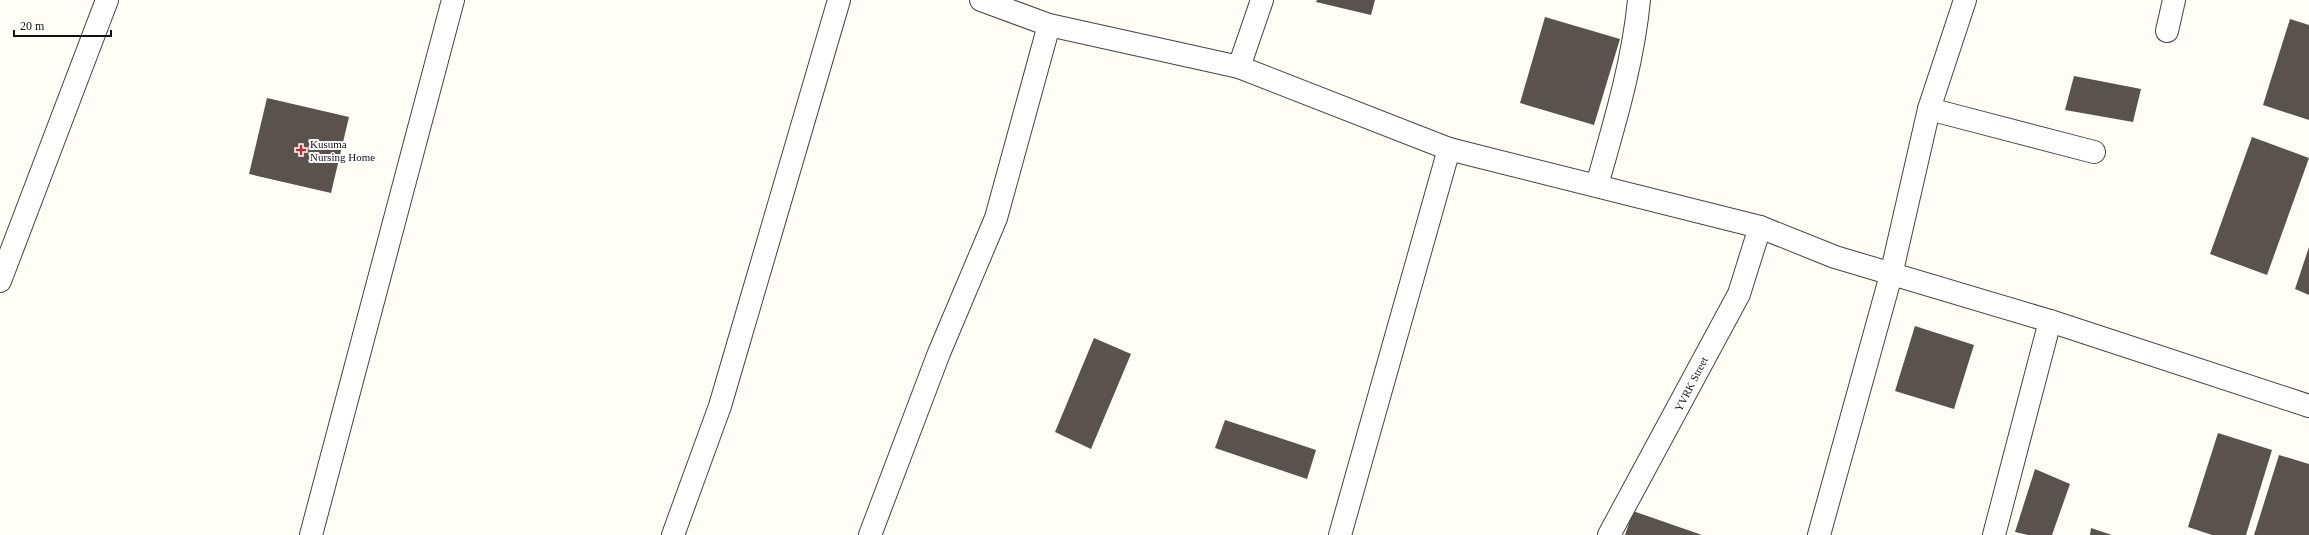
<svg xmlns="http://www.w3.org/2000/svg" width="2309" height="535" font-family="Georgia,serif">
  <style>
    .building { fill: #5a524d }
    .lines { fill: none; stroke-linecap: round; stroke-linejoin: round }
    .minor-casing { stroke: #444; stroke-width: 24 }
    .minor { stroke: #fff; stroke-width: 22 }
    .poi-dot { fill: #c4262e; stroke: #fff; stroke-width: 1.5 }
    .labels { text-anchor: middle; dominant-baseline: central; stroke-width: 4; stroke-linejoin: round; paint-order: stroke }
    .poi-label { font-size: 11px; fill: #111; stroke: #fff; text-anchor: start }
    .street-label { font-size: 11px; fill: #111; stroke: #fff }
  </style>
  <rect width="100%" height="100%" fill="#fffdf5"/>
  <g class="building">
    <polygon points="1317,0 1375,0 1371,15 1316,2"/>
    <polygon points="1545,17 1620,39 1594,125 1520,103"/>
    <polygon points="2290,19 2309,25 2309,120 2263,105"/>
    <polygon points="2074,76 2141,89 2133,122 2065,110"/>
    <polygon points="267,98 349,117 331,193 249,174"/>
    <polygon points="2252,137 2309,158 2267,275 2210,254"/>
    <polygon points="2309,247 2309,295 2295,289"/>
    <polygon points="1915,326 1974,345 1954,409 1895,391"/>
    <polygon points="1094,338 1131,354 1091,449 1055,432"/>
    <polygon points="1225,420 1316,450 1307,479 1215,448"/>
    <polygon points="2218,433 2272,450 2246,535 2212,535 2188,527"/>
    <polygon points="2279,455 2309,464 2309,535 2254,535"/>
    <polygon points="2035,469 2070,484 2052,535 2028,535 2015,532"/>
    <polygon points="1633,511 1702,535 1625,535"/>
    <polygon points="2091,528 2112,535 2090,535"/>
  </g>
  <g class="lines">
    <defs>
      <g id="minor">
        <polyline points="981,0 1049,25 1239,67 1449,149 1760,227 1835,257 2050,321 2309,406"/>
        <polyline points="2167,31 2174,0"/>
        <polyline points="1239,67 1262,0"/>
        <polyline points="1929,109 2094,152"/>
        <path d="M1597,185C1614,125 1633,63 1639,0"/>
        <polyline points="0,281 107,0"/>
        <polyline points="311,535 453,0"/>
        <polyline points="673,535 720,406 839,0"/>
        <polyline points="870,535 939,353 996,218 1049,25"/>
        <polyline points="1340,535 1449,149"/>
        <polyline points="1609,535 1739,294 1760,227"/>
        <polyline points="1819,535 1891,275 1929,109 1965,0"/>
        <polyline points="1994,535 2050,321"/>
      </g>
    </defs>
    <use href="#minor" class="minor-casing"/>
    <use href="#minor" class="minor"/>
  </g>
  <path class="poi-dot" d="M299 144h4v4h4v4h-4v4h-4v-4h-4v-4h4z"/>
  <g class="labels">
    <g class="poi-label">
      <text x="310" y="144">Kusuma<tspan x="310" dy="13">Nursing Home</tspan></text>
    </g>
    <g class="street-label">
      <text transform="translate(1691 384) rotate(-63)">YVRK Street</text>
    </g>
  </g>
  <path d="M14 30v6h97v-6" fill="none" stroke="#111111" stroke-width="2"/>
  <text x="20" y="30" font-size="12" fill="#111111" stroke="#ffffff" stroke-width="3" paint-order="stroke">20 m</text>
</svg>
